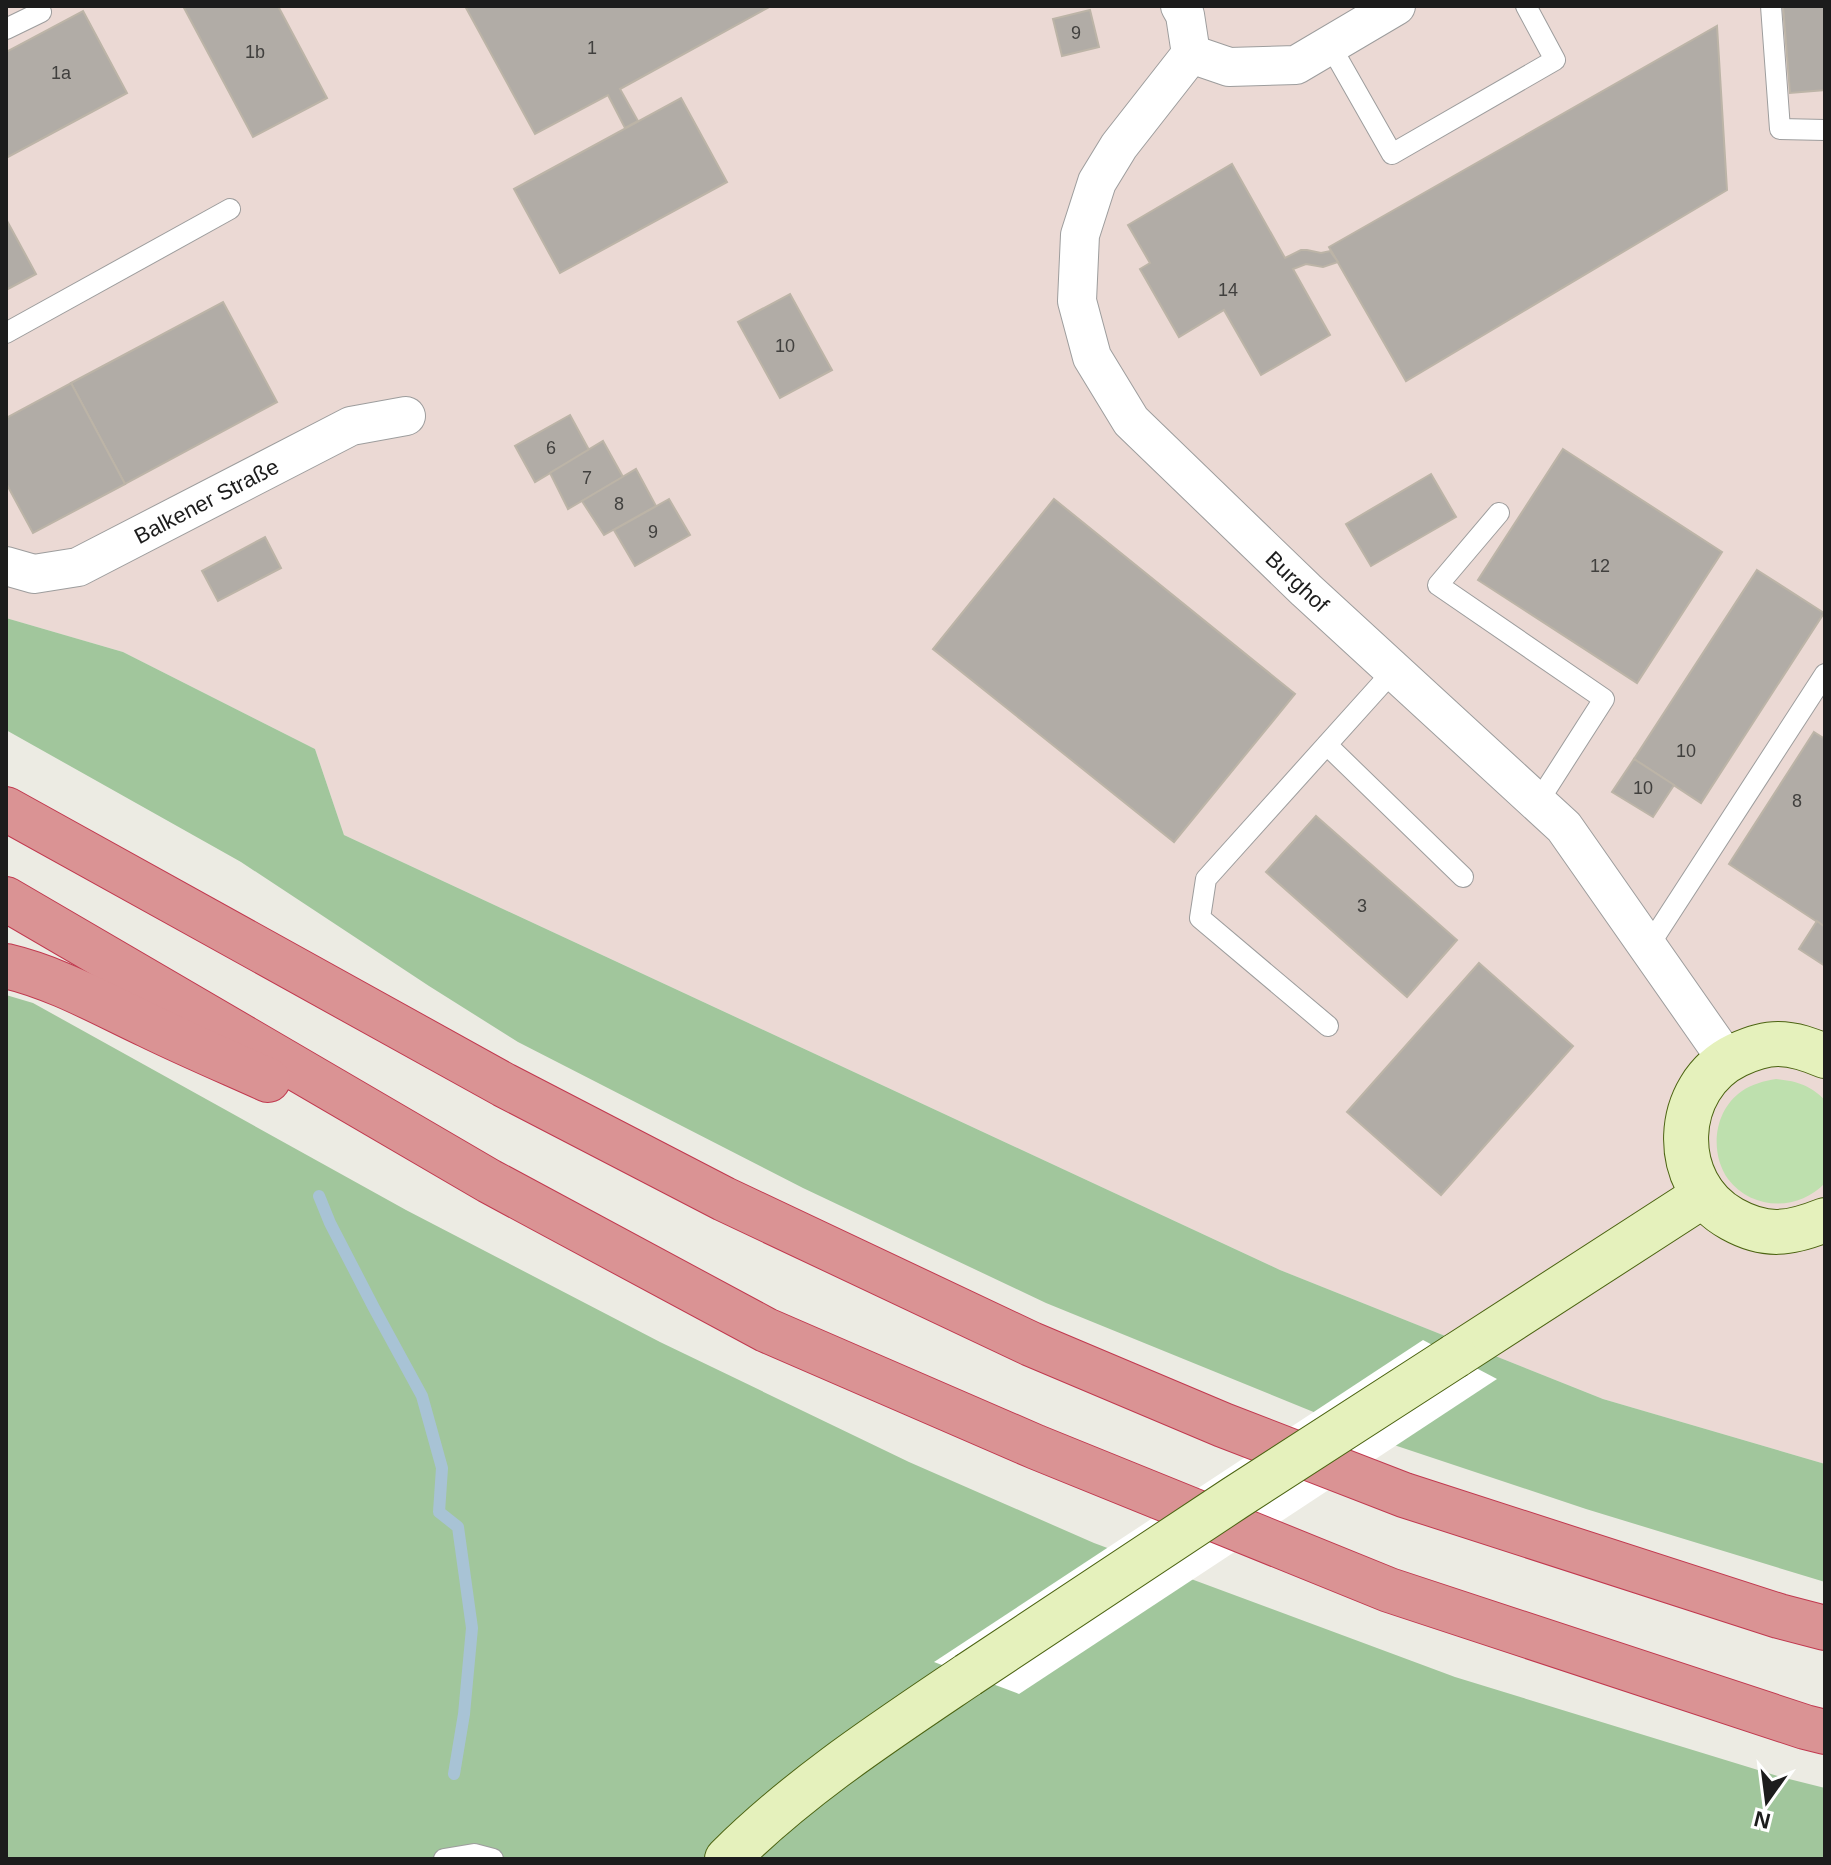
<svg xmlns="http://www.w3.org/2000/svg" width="1831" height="1865" font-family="Helvetica,sans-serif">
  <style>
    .commercial { fill: #ebd9d4 }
    .grass { fill: #bee0ae }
    .forest { fill: #a1c69c }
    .pier { fill: #fff }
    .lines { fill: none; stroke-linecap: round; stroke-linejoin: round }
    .stream { stroke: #a8c3d5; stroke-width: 12 }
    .building { fill: #b1aca6; stroke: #bcb4a7; stroke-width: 2 }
    .lane-casing { stroke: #9d9d9d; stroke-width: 22 }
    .street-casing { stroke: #9d9d9d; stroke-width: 40 }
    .secondary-casing { stroke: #4c6412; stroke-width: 46 }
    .highway-casing { stroke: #c1394f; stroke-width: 46 }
    .lane { stroke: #fff; stroke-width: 20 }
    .street { stroke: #fff; stroke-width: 38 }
    .secondary { stroke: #e5f1bc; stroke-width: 44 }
    .highway { stroke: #da9394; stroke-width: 44 }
    .secondary-bridge-casing { stroke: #4c6412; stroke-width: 46; stroke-linecap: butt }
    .secondary-bridge { stroke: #e5f1bc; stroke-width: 44 }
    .labels { text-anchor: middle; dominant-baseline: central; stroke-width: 8; stroke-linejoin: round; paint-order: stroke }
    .number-label { font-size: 18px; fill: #41403e }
    .street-label { font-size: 22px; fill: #1c1c1c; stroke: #fff }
  </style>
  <rect width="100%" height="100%" fill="#ecebe3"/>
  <polygon class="commercial" points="6,6 1825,6 1825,1464 1603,1399 1280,1270 344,835 315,749 123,652 6,618"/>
  <path class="grass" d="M1776,1079C1797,1081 1810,1085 1825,1100V1183C1799,1211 1752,1211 1728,1179C1709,1152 1714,1110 1742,1091C1752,1084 1764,1081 1776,1079Z"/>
  <g class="forest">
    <polygon points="6,618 123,652 315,749 344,835 1280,1270 1603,1399 1825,1464 1825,1582 1586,1509 1397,1446 1046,1303 803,1188 518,1042 429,986 241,862 6,730"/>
    <polygon points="6,995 33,1003 406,1210 660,1342 909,1462 1094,1543 1455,1677 1781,1777 1825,1788 1825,1859 6,1859"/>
  </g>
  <polygon class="pier" points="1423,1340 1497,1379 1019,1694 934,1662"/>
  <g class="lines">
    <polyline class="stream" points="319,1196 330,1223 374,1308 422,1396 442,1468 439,1512 458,1527 472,1628 464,1714 454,1774"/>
  </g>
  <g class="building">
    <polygon points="183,6 278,6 327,98 253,137"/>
    <polygon points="465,6 771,6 620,89 638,121 625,128 608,95 535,134"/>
    <polygon points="1783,6 1825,6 1825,90 1790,93"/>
    <polygon points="1090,10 1099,47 1062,56 1053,19"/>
    <polygon points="83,11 127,93 6,158 6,52"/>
    <polygon points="1717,26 1727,190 1406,381 1329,247"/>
    <polygon points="681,98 727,182 560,273 514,189"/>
    <polygon points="1232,164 1285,258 1301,250 1307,250 1321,253 1330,251 1338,262 1323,267 1306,264 1293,269 1330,335 1261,375 1224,310 1179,337 1140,269 1150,263 1128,225"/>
    <polygon points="6,219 36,274 6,290"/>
    <polygon points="790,294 832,370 780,398 738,322"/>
    <polygon points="223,302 277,402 125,484 71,383"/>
    <polygon points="71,383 125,484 33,533 6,483 6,418"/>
    <polygon points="570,415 589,450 535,482 515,446"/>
    <polygon points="603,441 623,477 568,509 550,473"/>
    <polygon points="1563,449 1722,552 1637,683 1478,580"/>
    <polygon points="636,469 656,506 604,535 582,501"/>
    <polygon points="1431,474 1456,517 1371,566 1346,524"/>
    <polygon points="669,499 690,535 635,566 614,530"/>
    <polygon points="1054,499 1295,694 1174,842 933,649"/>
    <polygon points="265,537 281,568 218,601 202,571"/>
    <polygon points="1757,570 1824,613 1701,803 1634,759"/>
    <polygon points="1814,732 1825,739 1825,927 1729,864"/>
    <polygon points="1634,759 1674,785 1653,817 1612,792"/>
    <polygon points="1316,816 1457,940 1407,997 1266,872"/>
    <polygon points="1817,921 1825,927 1825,966 1799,949"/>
    <polygon points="1479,963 1573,1046 1441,1195 1347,1112"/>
  </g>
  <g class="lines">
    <defs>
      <g id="lane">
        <polyline points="1771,6 1780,129 1825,130"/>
        <polyline points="6,29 41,12"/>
        <polyline points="1330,45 1392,154 1555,60 1526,6"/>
        <polyline points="6,333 230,209"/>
        <polyline points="1499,513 1438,585 1604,699 1538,802"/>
        <polyline points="1327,745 1463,877"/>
        <polyline points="1648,947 1825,674"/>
        <polyline points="1328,1026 1200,918 1206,879 1394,670"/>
        <polyline points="444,1859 474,1854 493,1859"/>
      </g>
      <g id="street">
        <polyline points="1180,6 1185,15 1191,54"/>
        <path id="s1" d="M1396,6L1296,65L1229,67L1191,54L1119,146L1097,182L1080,235L1077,301L1092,357L1131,421L1306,590L1564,827L1727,1060"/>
        <path id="s2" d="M6,566L34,574L78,567L351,426L406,416"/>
      </g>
      <g id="secondary">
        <path d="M1825,1056C1810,1050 1795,1044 1778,1044C1764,1044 1750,1049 1737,1055C1672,1086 1668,1184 1732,1219C1766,1238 1790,1234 1825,1220"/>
        <polyline points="1455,1356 1704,1195"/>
        <path d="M727,1859C799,1787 885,1731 968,1675"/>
      </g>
      <g id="highway">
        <polyline points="6,809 504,1085 724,1199 1031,1344 1223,1425 1404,1495 1779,1616 1825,1628"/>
        <polyline points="6,899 489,1181 766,1330 1036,1447 1389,1590 1805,1727 1825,1732"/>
        <path d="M6,966C57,978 102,1004 149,1026C188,1045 228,1062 268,1080"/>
      </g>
    </defs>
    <use href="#lane" class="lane-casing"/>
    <use href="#street" class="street-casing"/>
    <use href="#secondary" class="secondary-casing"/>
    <use href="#highway" class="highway-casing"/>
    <use href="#lane" class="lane"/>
    <use href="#street" class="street"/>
    <use href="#secondary" class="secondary"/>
    <use href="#highway" class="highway"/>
    <defs>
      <polyline id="secondary-bridge" points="968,1675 1235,1498 1455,1356"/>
    </defs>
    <use href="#secondary-bridge" class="secondary-bridge-casing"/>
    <use href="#secondary-bridge" class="secondary-bridge"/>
  </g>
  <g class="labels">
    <g class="number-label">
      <text x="1076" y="33">9</text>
      <text x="592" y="48">1</text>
      <text x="255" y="52">1b</text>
      <text x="61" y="73">1a</text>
      <text x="1228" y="290">14</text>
      <text x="785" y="346">10</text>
      <text x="551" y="448">6</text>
      <text x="587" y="478">7</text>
      <text x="619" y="504">8</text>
      <text x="653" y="532">9</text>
      <text x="1600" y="566">12</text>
      <text x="1686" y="751">10</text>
      <text x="1643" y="788">10</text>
      <text x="1797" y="801">8</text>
      <text x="1362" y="906">3</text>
    </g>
    <g class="street-label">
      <text stroke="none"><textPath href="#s2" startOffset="218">Balkener Straße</textPath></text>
      <text stroke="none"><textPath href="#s1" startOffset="868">Burghof</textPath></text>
    </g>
  </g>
  <rect width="1831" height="1865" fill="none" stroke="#1c1c1c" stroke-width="16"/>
  <g transform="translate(1767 1801) rotate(194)" stroke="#ffffff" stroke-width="6" paint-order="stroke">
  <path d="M0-6L14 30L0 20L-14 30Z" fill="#1c1c1c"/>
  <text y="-12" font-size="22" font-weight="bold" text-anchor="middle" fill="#1c1c1c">N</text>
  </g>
</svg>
